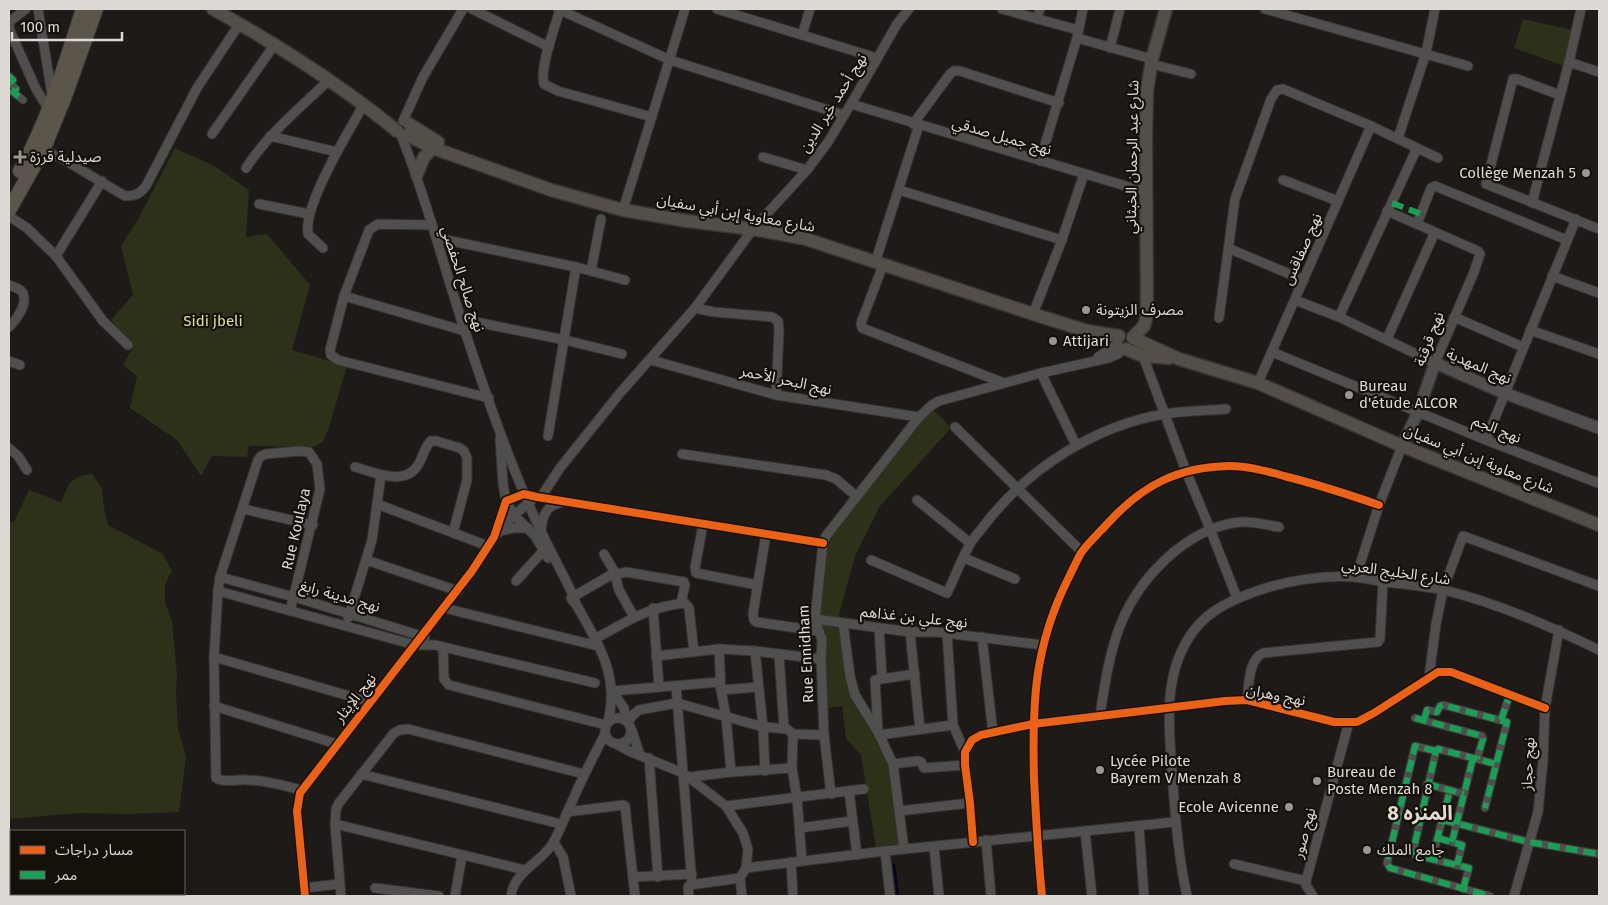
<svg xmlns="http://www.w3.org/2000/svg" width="1608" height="905" font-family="'Fira Sans','Noto Sans Arabic',sans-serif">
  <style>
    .green { fill: #2d311a }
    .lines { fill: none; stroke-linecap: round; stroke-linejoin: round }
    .stream { stroke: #040722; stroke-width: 2.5 }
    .pedestrian-casing { stroke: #363331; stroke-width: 9 }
    .minor-casing { stroke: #363331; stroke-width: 11 }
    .tertiary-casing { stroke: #363331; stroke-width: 14 }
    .secondary-casing { stroke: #363331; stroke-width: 15 }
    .primary-casing { stroke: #363331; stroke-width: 16 }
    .pedestrian { stroke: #514f4d; stroke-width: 7 }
    .minor { stroke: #514f4d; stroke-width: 9 }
    .tertiary { stroke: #514f4d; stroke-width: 11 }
    .secondary { stroke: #534e48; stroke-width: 12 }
    .primary { stroke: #5b554c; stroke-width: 14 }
    .quiet { stroke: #1a9f57; stroke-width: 6; stroke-dasharray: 12 6; stroke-linecap: butt }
    .cycleway-casing { stroke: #16100b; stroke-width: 11 }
    .cycleway { stroke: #ea6118; stroke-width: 8 }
    .poi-dot { fill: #9a9692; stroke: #16100b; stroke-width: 2 }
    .labels { text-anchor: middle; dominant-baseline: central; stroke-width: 4.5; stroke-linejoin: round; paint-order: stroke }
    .street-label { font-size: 15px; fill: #ddd9d5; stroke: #16100b }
    .poi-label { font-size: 15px; fill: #ddd9d5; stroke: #16100b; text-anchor: start }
    .park-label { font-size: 15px; fill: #d4e39a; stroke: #16100b }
    .district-label { font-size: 20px; font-weight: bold; fill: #e4dbd3; stroke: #16100b }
  </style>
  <rect width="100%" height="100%" fill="#1d1a17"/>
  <g class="green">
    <polygon points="1523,19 1572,30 1564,66 1514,48"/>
    <polygon points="175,148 214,166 249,190 246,237 267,234 310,285 292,350 347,366 328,431 327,431 323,442 314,447 249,446 247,457 212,456 201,476 177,440 130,408 137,376 123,365 133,347 111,320 133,295 121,246 137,221"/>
    <polygon points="933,409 951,428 880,506 855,556 839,614 852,695 876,737 890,771 900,845 876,848 861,755 846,738 842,706 827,708 823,659 826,633 820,620 825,550 838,528 922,419"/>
    <path d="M92,474L102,488L104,508L108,525L163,554L172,571L165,584V602L172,621L177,675L176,695L178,728L186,757L179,812L127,814L79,813L9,819V521L14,522L29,490L61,502C69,484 70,476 92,474Z"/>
  </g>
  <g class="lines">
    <polyline class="stream" points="894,865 898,896"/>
    <defs>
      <g id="pedestrian">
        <polyline points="9,76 13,80 10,83 16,89 13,92 23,100"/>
        <polyline points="1415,718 1482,736 1483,739 1477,759"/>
        <polyline points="1424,720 1427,710 1437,712 1440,706 1443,705 1507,722 1485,808"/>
        <polyline points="1501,720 1510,694"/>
        <polyline points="1436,751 1415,746 1387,863 1390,868 1490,896"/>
        <polyline points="1427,784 1464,794"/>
        <polyline points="1443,820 1529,842 1599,854"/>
        <polyline points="1438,838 1462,845 1457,865"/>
        <polyline points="1452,842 1473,758"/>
        <polyline points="1432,859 1450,790"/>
        <polyline points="1463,889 1469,868 1415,855 1413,852 1436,751 1438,749 1496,764"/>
      </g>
      <g id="minor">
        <polyline points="38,9 52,95"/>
        <polyline points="472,9 549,47"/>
        <polyline points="558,9 670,60 844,115"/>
        <polyline points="717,9 877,58"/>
        <polyline points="1002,9 1078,30"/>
        <polyline points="1265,9 1468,66"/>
        <path d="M560,10C555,26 539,69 544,84L558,91L652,117"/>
        <polyline points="1037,19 1040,9"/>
        <polyline points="9,22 26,9"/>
        <polyline points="9,24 10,31 36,89 49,110"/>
        <polyline points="802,35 810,9"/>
        <polyline points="1077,38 1152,59"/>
        <polyline points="1110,48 1120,9"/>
        <polyline points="1569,62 1599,72"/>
        <polyline points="1151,64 1191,74"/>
        <polyline points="1560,95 1517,79 1513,79 1486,184 1599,229"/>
        <polyline points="851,104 1146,192"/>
        <polyline points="403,121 423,77 463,9"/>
        <polyline points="913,124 950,74 954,71 960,71 1059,103"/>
        <polyline points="212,134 275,44"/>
        <path d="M401,135C425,194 441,257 461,319C481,381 503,445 529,505C542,536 559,566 574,597L576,604"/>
        <polyline points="270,136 337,152"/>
        <polyline points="1398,138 1426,53 1435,9"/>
        <path d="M43,150L61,158L125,196C135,196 140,194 146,186L197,88L240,23"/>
        <polyline points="763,157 807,170"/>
        <polyline points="1040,161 1077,38 1083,9"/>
        <path d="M246,168C268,134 300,108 329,80"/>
        <polyline points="1283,180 1338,201"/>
        <polyline points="102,181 56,256 103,321 128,345"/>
        <polyline points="899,190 1062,240"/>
        <polyline points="1532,203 1569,62 1581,9"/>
        <polyline points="259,204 309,214"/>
        <polyline points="623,210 685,9"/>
        <polyline points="9,216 27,228 56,256"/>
        <polyline points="1417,224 1431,188 1435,186 1567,240"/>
        <polyline points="432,225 378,224 369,230 344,296 330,350 331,355 338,360 489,398"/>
        <polyline points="437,238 576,267 625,280"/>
        <path d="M323,248L308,234C303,205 349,131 364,104"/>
        <polyline points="1230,249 1304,280"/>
        <polyline points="875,263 919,125"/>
        <polyline points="883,265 861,323 862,328 1004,383"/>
        <polyline points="591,271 601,219"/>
        <polyline points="1552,276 1599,293"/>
        <path d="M9,285C14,287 20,288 23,293C28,305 16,320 9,327"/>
        <polyline points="344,296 465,331"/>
        <polyline points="1295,300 1339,317 1435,363 1474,272 1480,254 1478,251 1387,211"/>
        <polyline points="695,308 714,312 772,317 778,321 779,331 776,395"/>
        <polyline points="1033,314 1060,245 1084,174"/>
        <polyline points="1339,317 1417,148"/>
        <polyline points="1454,317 1523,347"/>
        <polyline points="1219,318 1235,199 1271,99 1277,90 1283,89 1371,126 1438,158"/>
        <polyline points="461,319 565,340 622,354"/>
        <polyline points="1530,330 1599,354"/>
        <polyline points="1387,339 1435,232"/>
        <polyline points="1272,352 1486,440 1598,483 1599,481"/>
        <polyline points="1143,356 1186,471 1210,529 1237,598"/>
        <polyline points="1098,357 1118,344"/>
        <polyline points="651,360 776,395 919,417"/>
        <polyline points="9,361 20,365"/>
        <polyline points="1041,373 1076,445"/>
        <polyline points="1258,383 1371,126"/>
        <polyline points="955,427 1082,552"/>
        <polyline points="548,436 576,267"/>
        <polyline points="500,439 503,484 506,501 514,515 535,536 548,558"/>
        <polyline points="1486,440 1576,219"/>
        <polyline points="9,448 18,456 27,470"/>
        <polyline points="682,454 826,475 836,479 856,496"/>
        <path d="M355,467C373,472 405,487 418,465C423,458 424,447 431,441H436L460,448L464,451L467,458V480L453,533"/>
        <polyline points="541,497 560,468 620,393 695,308 753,229 807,170 828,142 851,104 897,24 909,9"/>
        <polyline points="917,500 970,543"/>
        <polyline points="377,504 488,546"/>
        <polyline points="243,509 313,525"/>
        <polyline points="703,524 695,568 696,573 757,585"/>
        <polyline points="499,531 514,528 528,528"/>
        <path d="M541,532C542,516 546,505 563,502"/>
        <polyline points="766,534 753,614 754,620 756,622 818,631"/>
        <polyline points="496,535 514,515 531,501"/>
        <polyline points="604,554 614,571 619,590 634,617"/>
        <polyline points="964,558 1015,579"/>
        <polyline points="366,560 458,591"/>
        <path d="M871,560L947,593C955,577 961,560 970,544C974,537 981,530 986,523C1029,468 1096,425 1165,414C1185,410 1206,411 1226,409"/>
        <polyline points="220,577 294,597 425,637"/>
        <polyline points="1356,577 1379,505 1402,446"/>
        <polyline points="516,581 544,550"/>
        <polyline points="218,591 415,645 435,645 595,683"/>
        <polyline points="571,598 609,576 626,572 684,582 685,585 681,603"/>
        <path d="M572,600L576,604C598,644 620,675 608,722"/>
        <polyline points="444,608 598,646"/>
        <polyline points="653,608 659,687"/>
        <path d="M290,611L320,489L317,464L309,452L299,451L266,454L261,456L258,460L220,577L218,591L214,657L216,778C224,783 238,779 247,780C266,780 284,786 302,790"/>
        <polyline points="348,618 372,540 381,475"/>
        <polyline points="815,619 910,632 937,632 1043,645"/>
        <polyline points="843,623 850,676 855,695 878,732 893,764 904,849"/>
        <polyline points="879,628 882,677"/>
        <polyline points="910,632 920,729"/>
        <polyline points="947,633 953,725 965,752"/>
        <polyline points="982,637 993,733"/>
        <path d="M595,639C627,621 648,607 685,603L689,608L694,652"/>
        <polyline points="443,647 444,679 449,685 606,725"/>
        <polyline points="719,649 721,690 726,717 731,772"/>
        <polyline points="755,651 763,727 765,771"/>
        <polyline points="779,655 784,728"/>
        <polyline points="656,656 719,649 755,651 821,659"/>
        <polyline points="214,657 370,702"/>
        <polyline points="1429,677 1436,624 1443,590 1463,536 1599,586"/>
        <polyline points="676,686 692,884"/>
        <polyline points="721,690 758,687"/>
        <polyline points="612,691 720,682"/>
        <polyline points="612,691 624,708 626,721"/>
        <path d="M1247,700C1249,686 1248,660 1263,653L1378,642L1380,639L1383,581"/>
        <polyline points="214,706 337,744"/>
        <path d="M1100,716C1110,647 1119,598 1175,551C1194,536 1216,524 1241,522C1253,521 1267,525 1279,527"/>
        <circle cx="618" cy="731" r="13"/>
        <polyline points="628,722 633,715 639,710 677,703 763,727 787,729 793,734 824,735"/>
        <polyline points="632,731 640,755"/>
        <polyline points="878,731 875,680 915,674"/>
        <polyline points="793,734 792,768 797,798 802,861"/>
        <polyline points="879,735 953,725"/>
        <polyline points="618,745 629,751 683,773 726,806 743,833 748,849 746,868 740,878 742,896"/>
        <polyline points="649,758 658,877"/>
        <polyline points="893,764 918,761 921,762 924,768 965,765"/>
        <polyline points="361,774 561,824"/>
        <polyline points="690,777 731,772 792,768"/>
        <polyline points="849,791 857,855"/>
        <polyline points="831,794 824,735 821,659 822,640 815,619 823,543 826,536 919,417 932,405 939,401 1041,373 1109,358 1118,354 1123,349"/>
        <polyline points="726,806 864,789"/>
        <polyline points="899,811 970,803"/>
        <polyline points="567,812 623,805 625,806 635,896"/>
        <polyline points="335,824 525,870"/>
        <polyline points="1139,827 1144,896"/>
        <polyline points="800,828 852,821"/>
        <polyline points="1085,831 1092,896"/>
        <polyline points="986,840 991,896"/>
        <polyline points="554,842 563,857 571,896"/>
        <polyline points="973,842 970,803 965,765 965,752 972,740 981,735 1033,724 1225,701 1247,700 1334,722 1357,722 1374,713 1438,672 1451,672 1545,708"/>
        <polyline points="9,846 11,860"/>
        <polyline points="934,847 939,896"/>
        <polyline points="885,851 890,896"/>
        <polyline points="791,862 793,896"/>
        <polyline points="1234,864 1306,881 1349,722"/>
        <polyline points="746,868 885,851 1175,822"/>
        <polyline points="633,877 692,874"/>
        <polyline points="1306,881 1306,885 1313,896"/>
        <polyline points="305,888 339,884"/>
        <polyline points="375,888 439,896"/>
        <polyline points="17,894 17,896"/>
        <polyline points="57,896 57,894"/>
        <polyline points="305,896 297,811 300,793 472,571 494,537 506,501 524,494 537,497 823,543"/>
        <polyline points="341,896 335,824 336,809 339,803 394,733 400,730 408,729 584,774"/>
        <polyline points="455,896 462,856"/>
        <path d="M511,896C514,871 541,863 553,843C560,831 565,816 571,804C581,780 593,757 605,734"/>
        <polyline points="689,896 688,887 690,885 740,878"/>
        <path d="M1042,896C1038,857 1036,818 1034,779C1032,703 1034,646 1069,577C1073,569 1077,560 1081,553C1089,542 1100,532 1109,522C1143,485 1178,467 1229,466C1248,466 1266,471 1284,476C1316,484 1347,494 1379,505"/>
        <path d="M1187,896C1178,855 1175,814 1172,772C1169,728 1163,679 1188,639C1203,614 1226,602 1254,592C1284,581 1321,575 1354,577C1364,578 1374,580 1384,582C1404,584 1424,586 1444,590C1498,603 1550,626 1599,650"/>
        <polyline points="1514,896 1538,812 1543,761 1545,708 1559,630"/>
      </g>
      <polyline id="tertiary" points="1402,446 1418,412 1435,363 1504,393 1599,428"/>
      <g id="secondary">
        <path d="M213,9C278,45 340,84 397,131"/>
        <polyline points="409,124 438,142"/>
        <polyline points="407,135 433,148 551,190 623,210 687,221 753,229 806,239 1033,314 1087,331 1119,336"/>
        <polyline points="417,174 424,157 433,148"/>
        <polyline points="1133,337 1144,326 1147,315 1146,136 1147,91 1152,59 1166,9"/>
        <polyline points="1133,338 1179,359 1258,383 1402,446 1599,525"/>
        <polyline points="1126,349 1143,356 1169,358"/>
      </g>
      <g id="primary">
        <path d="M20,171C49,120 65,64 83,9"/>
        <polyline points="9,210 43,150 65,96 96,9"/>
      </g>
    </defs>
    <use href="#pedestrian" class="pedestrian-casing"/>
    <use href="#minor" class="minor-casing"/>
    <use href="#tertiary" class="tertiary-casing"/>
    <use href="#secondary" class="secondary-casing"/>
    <use href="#primary" class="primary-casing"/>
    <use href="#pedestrian" class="pedestrian"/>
    <use href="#minor" class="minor"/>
    <use href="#tertiary" class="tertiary"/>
    <use href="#secondary" class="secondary"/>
    <use href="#primary" class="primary"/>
    <g class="quiet">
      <polyline points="9,31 10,31"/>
      <polyline points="9,76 13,80 10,83 16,89 13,92 23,100"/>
      <polyline points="1392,203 1421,214"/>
      <polyline points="1415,718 1482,736 1483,739 1477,759"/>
      <polyline points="1424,720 1427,710 1437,712 1440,706 1443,705 1507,722 1485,808"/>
      <polyline points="1501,720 1510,694"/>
      <polyline points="1436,751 1415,746 1387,863 1390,868 1490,896"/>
      <polyline points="1427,784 1464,794"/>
      <polyline points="1443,820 1529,842 1599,854"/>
      <polyline points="1438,838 1462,845 1457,865"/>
      <polyline points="1452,842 1473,758"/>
      <polyline points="1432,859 1450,790"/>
      <polyline points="1463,889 1469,868 1415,855 1413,852 1436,751 1438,749 1496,764"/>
    </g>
    <defs>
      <g id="cycleway">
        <polyline points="973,842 970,803 965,765 965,752 972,740 981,735 1033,724 1225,701 1247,700 1334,722 1357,722 1374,713 1438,672 1451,672 1545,708"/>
        <polyline points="305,896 297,811 300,793 472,571 494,537 506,501 524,494 537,497 823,543"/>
        <path d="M1042,896C1038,857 1036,818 1034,779C1032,703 1034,646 1069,577C1073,569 1077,560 1081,553C1089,542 1100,532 1109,522C1143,485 1178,467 1229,466C1248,466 1266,471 1284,476C1316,484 1347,494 1379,505"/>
      </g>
    </defs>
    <use href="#cycleway" class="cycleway-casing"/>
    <use href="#cycleway" class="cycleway"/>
  </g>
  <g class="poi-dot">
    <path d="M17.5 149.5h5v5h5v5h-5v5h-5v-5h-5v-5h5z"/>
    <circle cx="1586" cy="173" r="5"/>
    <circle cx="1086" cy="310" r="5"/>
    <circle cx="1053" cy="341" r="5"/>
    <circle cx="1349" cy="395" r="5"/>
    <circle cx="1100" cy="770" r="5"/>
    <circle cx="1317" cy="781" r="5"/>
    <circle cx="1289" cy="807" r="5"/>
    <circle cx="1367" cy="850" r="5"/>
  </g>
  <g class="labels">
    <g class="street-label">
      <text transform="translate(833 103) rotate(-58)">نهج أحمد خير الدين</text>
      <text transform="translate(1002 136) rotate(16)">نهج جميل صدقي</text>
      <text transform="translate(1132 157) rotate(-89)">شارع عبد الرحمان الخبثاني</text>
      <text transform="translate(736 213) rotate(10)">شارع معاوية إبن أبي سفيان</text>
      <text transform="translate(1302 249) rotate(-66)">نهج صفاقس</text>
      <text transform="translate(463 279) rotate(72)">نهج صالح الحفصي</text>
      <text transform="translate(1429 339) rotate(-69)">نهج قرقنة</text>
      <text transform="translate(1479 366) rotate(23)">نهج المهدية</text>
      <text transform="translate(786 380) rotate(12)">نهج البحر الأحمر</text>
      <text transform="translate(1497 429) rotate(22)">نهج الجم</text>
      <text transform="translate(1479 459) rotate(22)">شارع معاوية إبن أبي سفيان</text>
      <text transform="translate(296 529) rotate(-77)">Rue Koulaya</text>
      <text transform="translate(1396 572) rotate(8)">شارع الخليج العربي</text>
      <text transform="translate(340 596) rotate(16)">نهج مدينة رابغ</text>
      <text transform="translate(914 617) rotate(6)">نهج علي بن غذاهم</text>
      <text transform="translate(806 654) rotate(-93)">Rue Ennidham</text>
      <text transform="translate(1276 695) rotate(11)">نهج وهران</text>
      <text transform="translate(355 698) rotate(-52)">نهج الإيثار</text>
      <text transform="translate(1528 764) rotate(-87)">نهج حجاز</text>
      <text transform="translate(1304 833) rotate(-75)">نهج صور</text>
    </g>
    <g class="poi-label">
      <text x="30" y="157">صيدلية قرزة</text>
      <text x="1576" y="173" text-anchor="end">Collège Menzah 5</text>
      <text x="1096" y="310">مصرف الزيتونة</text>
      <text x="1063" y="341">Attijari</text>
      <text x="1359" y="386">Bureau<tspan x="1359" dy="17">d'étude ALCOR</tspan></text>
      <text x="1110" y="761">Lycée Pilote<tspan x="1110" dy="17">Bayrem V Menzah 8</tspan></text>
      <text x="1327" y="772">Bureau de<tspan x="1327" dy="17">Poste Menzah 8</tspan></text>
      <text x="1279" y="807" text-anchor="end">Ecole Avicenne</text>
      <text x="1377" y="850">جامع الملك</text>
    </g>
    <g class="park-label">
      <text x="213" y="321">Sidi jbeli</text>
    </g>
    <g class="district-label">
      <text x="1420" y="813">المنزه 8</text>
    </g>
  </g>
  <rect width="1608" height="905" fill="none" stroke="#ddd9d5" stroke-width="20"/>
  <rect x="10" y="830" width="175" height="65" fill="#16100b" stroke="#66605c"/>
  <rect x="20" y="846" width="25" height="8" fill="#ea6118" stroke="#66605c"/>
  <text x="55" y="855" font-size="15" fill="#ddd9d5">مسار دراجات</text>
  <rect x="20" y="871" width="25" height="8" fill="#1a9f57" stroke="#66605c"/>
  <text x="55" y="880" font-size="15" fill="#ddd9d5">ممر</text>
  <path d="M12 32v8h110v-8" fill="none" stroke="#ddd9d5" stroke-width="2.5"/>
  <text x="20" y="32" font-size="15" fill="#ddd9d5" stroke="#16100b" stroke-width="4" paint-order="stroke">100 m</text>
</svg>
